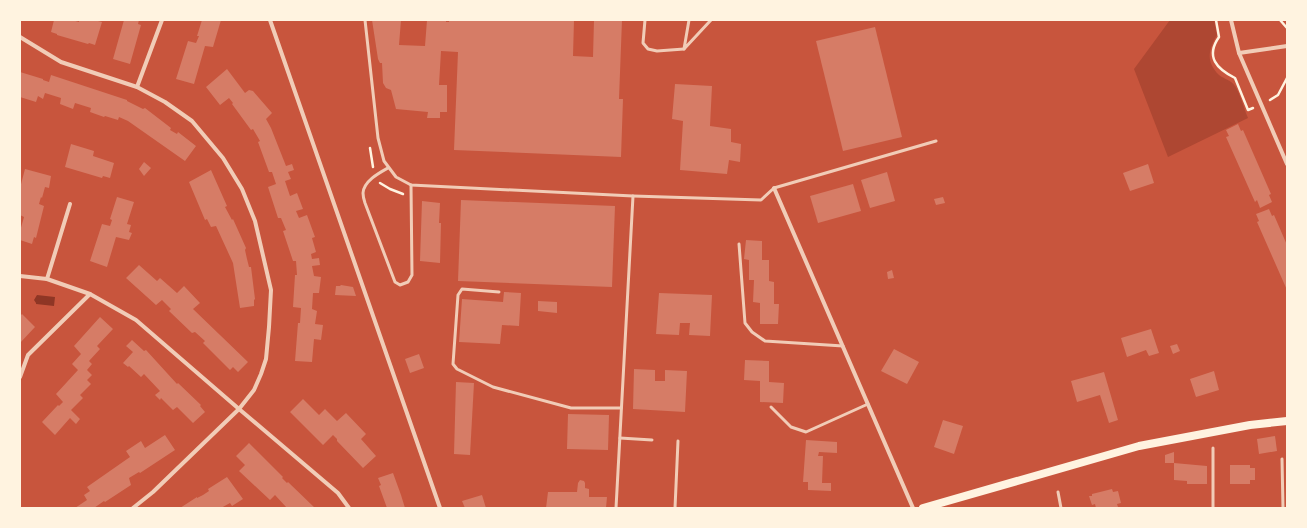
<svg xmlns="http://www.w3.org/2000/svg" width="1307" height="528" font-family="'Roboto Condensed',sans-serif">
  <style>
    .green { fill: #ae4732 }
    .water { fill: #8f3625 }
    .building { fill: #d67c66 }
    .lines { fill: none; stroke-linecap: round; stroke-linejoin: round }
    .path { stroke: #fff3e0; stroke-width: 2.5 }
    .service { stroke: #f1ccb7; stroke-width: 3 }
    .minor { stroke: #f1ccb7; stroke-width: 4 }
    .secondary { stroke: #fff3e0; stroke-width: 8 }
  </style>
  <rect width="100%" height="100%" fill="#c8553d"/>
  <path class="green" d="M1170,20H1214L1217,35C1209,49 1205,61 1219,75C1224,79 1231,80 1235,86C1240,93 1244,109 1248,118L1168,157L1134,69Z"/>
  <polygon class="water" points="37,295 55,297 54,306 36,304 36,303 34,300"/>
  <g class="building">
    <polygon points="54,20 72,20 79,22 79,20 94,20 102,22 95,45 89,43 88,44 57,35 57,34 51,32"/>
    <polygon points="124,20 139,20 138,24 141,25 130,64 113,59"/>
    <polygon points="202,20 221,20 213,47 205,46 194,84 176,79 188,41 196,43 199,36 197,36"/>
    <polygon points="372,20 401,20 399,45 425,46 427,20 446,20 446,22 449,22 449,20 574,20 573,56 593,57 594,20 622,20 619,99 623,99 621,157 454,150 458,52 441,51 439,85 447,85 447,112 440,112 440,118 427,118 428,112 396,109 391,90 386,88 383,83 382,63 380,63 378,59"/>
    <polygon points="875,27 902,137 843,151 816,41"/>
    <polygon points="227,69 245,93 249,90 253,91 272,113 266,119 271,128 286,166 292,164 294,170 288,172 291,179 285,181 290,196 297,193 303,209 296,211 299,218 307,215 315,237 312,238 316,252 311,254 312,259 319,258 320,265 312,266 314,276 321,277 319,293 313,293 312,309 317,311 315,324 323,325 321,340 314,339 312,362 295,361 298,323 300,323 301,308 293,307 295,275 297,275 296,261 293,261 283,231 286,230 281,218 278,218 268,187 276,184 272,172 269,172 258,142 260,141 253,129 251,130 232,104 233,103 229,98 220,105 206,87"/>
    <polygon points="20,72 43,79 43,80 49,82 51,75 127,100 127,101 143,109 145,108 171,128 170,130 177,134 178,132 196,146 185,161 128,121 119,117 118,120 105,116 104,117 90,112 91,108 75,103 73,109 60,104 61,98 45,93 43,99 38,96 36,102 20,97"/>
    <polygon points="675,84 712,86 710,126 731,129 731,142 741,144 740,162 729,160 727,174 680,170 683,121 672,119"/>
    <polygon points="1238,124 1241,131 1243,130 1271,194 1269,195 1272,202 1260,208 1257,200 1255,202 1226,137 1229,136 1226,130"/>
    <polygon points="71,144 94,151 93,156 114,163 110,178 103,176 102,178 65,167"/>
    <polygon points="144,162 151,168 144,176 139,169"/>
    <polygon points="1148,164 1154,183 1130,191 1123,173"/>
    <polygon points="25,169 51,176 49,188 45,187 42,198 41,197 39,204 44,206 36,238 34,237 32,244 20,240 20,231 24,217 20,215 20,188"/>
    <polygon points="211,170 227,206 225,207 232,220 233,219 246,248 245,250 247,259 249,267 251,267 255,299 254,300 254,306 240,308 233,263 216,226 211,227 207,219 205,220 189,182"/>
    <polygon points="887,172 895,201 870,208 861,180"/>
    <polygon points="853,184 861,211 818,223 810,196"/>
    <polygon points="117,197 134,202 127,224 131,225 129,232 132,233 129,240 116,237 107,267 90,261 102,224 110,226 112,220 110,219"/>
    <polygon points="943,197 945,203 936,205 934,199"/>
    <polygon points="461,200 615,206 612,287 458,281"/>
    <polygon points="422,201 440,203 439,223 441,223 440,263 420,261"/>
    <polygon points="1269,209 1272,216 1274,215 1287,245 1287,290 1257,222 1259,221 1256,214"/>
    <polygon points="746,240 762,241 762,260 769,260 769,281 774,282 774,304 779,304 778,324 760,324 760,303 753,302 754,280 749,280 749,260 744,259"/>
    <polygon points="139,265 157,281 160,278 177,293 184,286 200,303 193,309 248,362 238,372 233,367 230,370 203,343 205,341 195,332 192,333 169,311 171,309 162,300 156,305 126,278"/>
    <polygon points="892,270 894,278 888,279 887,272"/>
    <polygon points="341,285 353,287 356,296 335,295 336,286 340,286"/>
    <polygon points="504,292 521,293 519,326 502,325 500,344 459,342 462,299 503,302"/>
    <polygon points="659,293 712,295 710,336 689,335 690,323 680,323 679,335 656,334"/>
    <polygon points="538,301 557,302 557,313 538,311"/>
    <polygon points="22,314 35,327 20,343 20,316"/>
    <polygon points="100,317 113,329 97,346 100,349 89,361 92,364 87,370 92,375 87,380 91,384 80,395 83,398 71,410 80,419 76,424 70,418 55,435 42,422 58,405 59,406 63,402 56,394 78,370 72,364 81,354 74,346"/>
    <polygon points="1151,329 1159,353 1149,356 1146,350 1127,357 1121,338"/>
    <polygon points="132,340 144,351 146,350 177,384 178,383 201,405 200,406 205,412 193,423 177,407 173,410 161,398 160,400 155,395 160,391 144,374 141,377 129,366 128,367 123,363 133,352 126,346"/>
    <polygon points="1177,344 1180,351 1173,354 1170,346"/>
    <polygon points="894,349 919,362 907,384 881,371"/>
    <polygon points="419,354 424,368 410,373 405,359"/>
    <polygon points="745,360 769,361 769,382 784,383 783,403 760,402 760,381 744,380"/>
    <polygon points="634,369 655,370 655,381 665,381 665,370 687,371 685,412 633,409"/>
    <polygon points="1214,371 1219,390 1196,397 1190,379"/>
    <polygon points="1104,372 1118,420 1109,423 1100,395 1077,402 1071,381"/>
    <polygon points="456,382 474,383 470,455 454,454"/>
    <polygon points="303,399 319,415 325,409 337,421 346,413 366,434 361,439 376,456 363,468 337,441 337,439 333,435 323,445 290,412"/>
    <polygon points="568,414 609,415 608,450 567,449"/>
    <polygon points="943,420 963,426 954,454 934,447"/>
    <polygon points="165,435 175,450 140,473 139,472 129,478 131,485 105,502 104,501 94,508 75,508 87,500 84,495 90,491 87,487 130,457 126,451 141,441 145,448"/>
    <polygon points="1275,436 1277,451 1259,454 1257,439"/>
    <polygon points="806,440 837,442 837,453 819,452 818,456 823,456 822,483 831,483 831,491 808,490 808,482 803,482"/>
    <polygon points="249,443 283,477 282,478 287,483 288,482 315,508 287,508 275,495 270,500 239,471 245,465 236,456"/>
    <polygon points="1174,452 1174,463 1165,463 1165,455"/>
    <polygon points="1174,463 1207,466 1207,484 1187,484 1187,481 1174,480"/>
    <polygon points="1230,465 1250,465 1250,468 1255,468 1255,480 1250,480 1250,484 1230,484"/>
    <polygon points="393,473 401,495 405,508 387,508 379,486 381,485 378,478"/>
    <polygon points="227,477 243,499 232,506 230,503 221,508 180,508 197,497 197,498 203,495 209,491 208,489"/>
    <polygon points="580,480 584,481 585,483 585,488 589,489 589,497 607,497 606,508 546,508 548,492 577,492 578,483"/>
    <polygon points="1112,489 1113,492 1118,491 1121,503 1117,504 1118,507 1096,508 1095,504 1092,505 1089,496 1092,496 1092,494"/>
    <polygon points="482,495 486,508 465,508 462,501"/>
  </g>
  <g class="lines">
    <g class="path">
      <path d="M1216,20L1219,37C1205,57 1217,69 1235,78L1248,110L1253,108"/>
      <polyline points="1280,20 1287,28"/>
      <polyline points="1270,100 1278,95 1287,78"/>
      <polyline points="370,148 373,167"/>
      <polyline points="380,183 390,189 403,194"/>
    </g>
    <g class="service">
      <polyline points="365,20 378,138 384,161 396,177 411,185 633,196 761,200 774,188 936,141"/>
      <polyline points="645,20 643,43 648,49 657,51 684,49"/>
      <polyline points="689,20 684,49 711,20"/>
      <path d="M388,168C379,173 364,181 363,193C363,196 364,200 365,203L395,282L400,285L408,282L412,275L411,185"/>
      <polyline points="739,244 745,323 752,332 765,341 843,346"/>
      <polyline points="499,292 462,289 458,295 453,364 457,369 493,387 571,408 621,408"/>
      <polyline points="771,407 791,427 806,432 868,404"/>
      <polyline points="620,438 652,440"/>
      <polyline points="1282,459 1283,508"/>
      <polyline points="1058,492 1061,508"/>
      <polyline points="616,508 633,196"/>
      <polyline points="675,508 678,441"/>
      <polyline points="1213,508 1213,448"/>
    </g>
    <g class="minor">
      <polyline points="270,20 440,508"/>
      <polyline points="1231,20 1239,53 1287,164"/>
      <polyline points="20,37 61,62 137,87 165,102 192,121 223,158 242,189 255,221 271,290 269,327 266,359 261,374 254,390 239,409 153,492 133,508"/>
      <polyline points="1239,53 1287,46"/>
      <polyline points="137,87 162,20"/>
      <polyline points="774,188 913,508"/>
      <polyline points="20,276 47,279 90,294 136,320 239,409 338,493 349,508"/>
      <polyline points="47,279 70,204"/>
      <polyline points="20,377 28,355 90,294"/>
    </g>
    <polyline class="secondary" points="923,508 1139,446 1250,425 1287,421"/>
  </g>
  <rect width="1307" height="528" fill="none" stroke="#fff3e0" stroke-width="42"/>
</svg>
